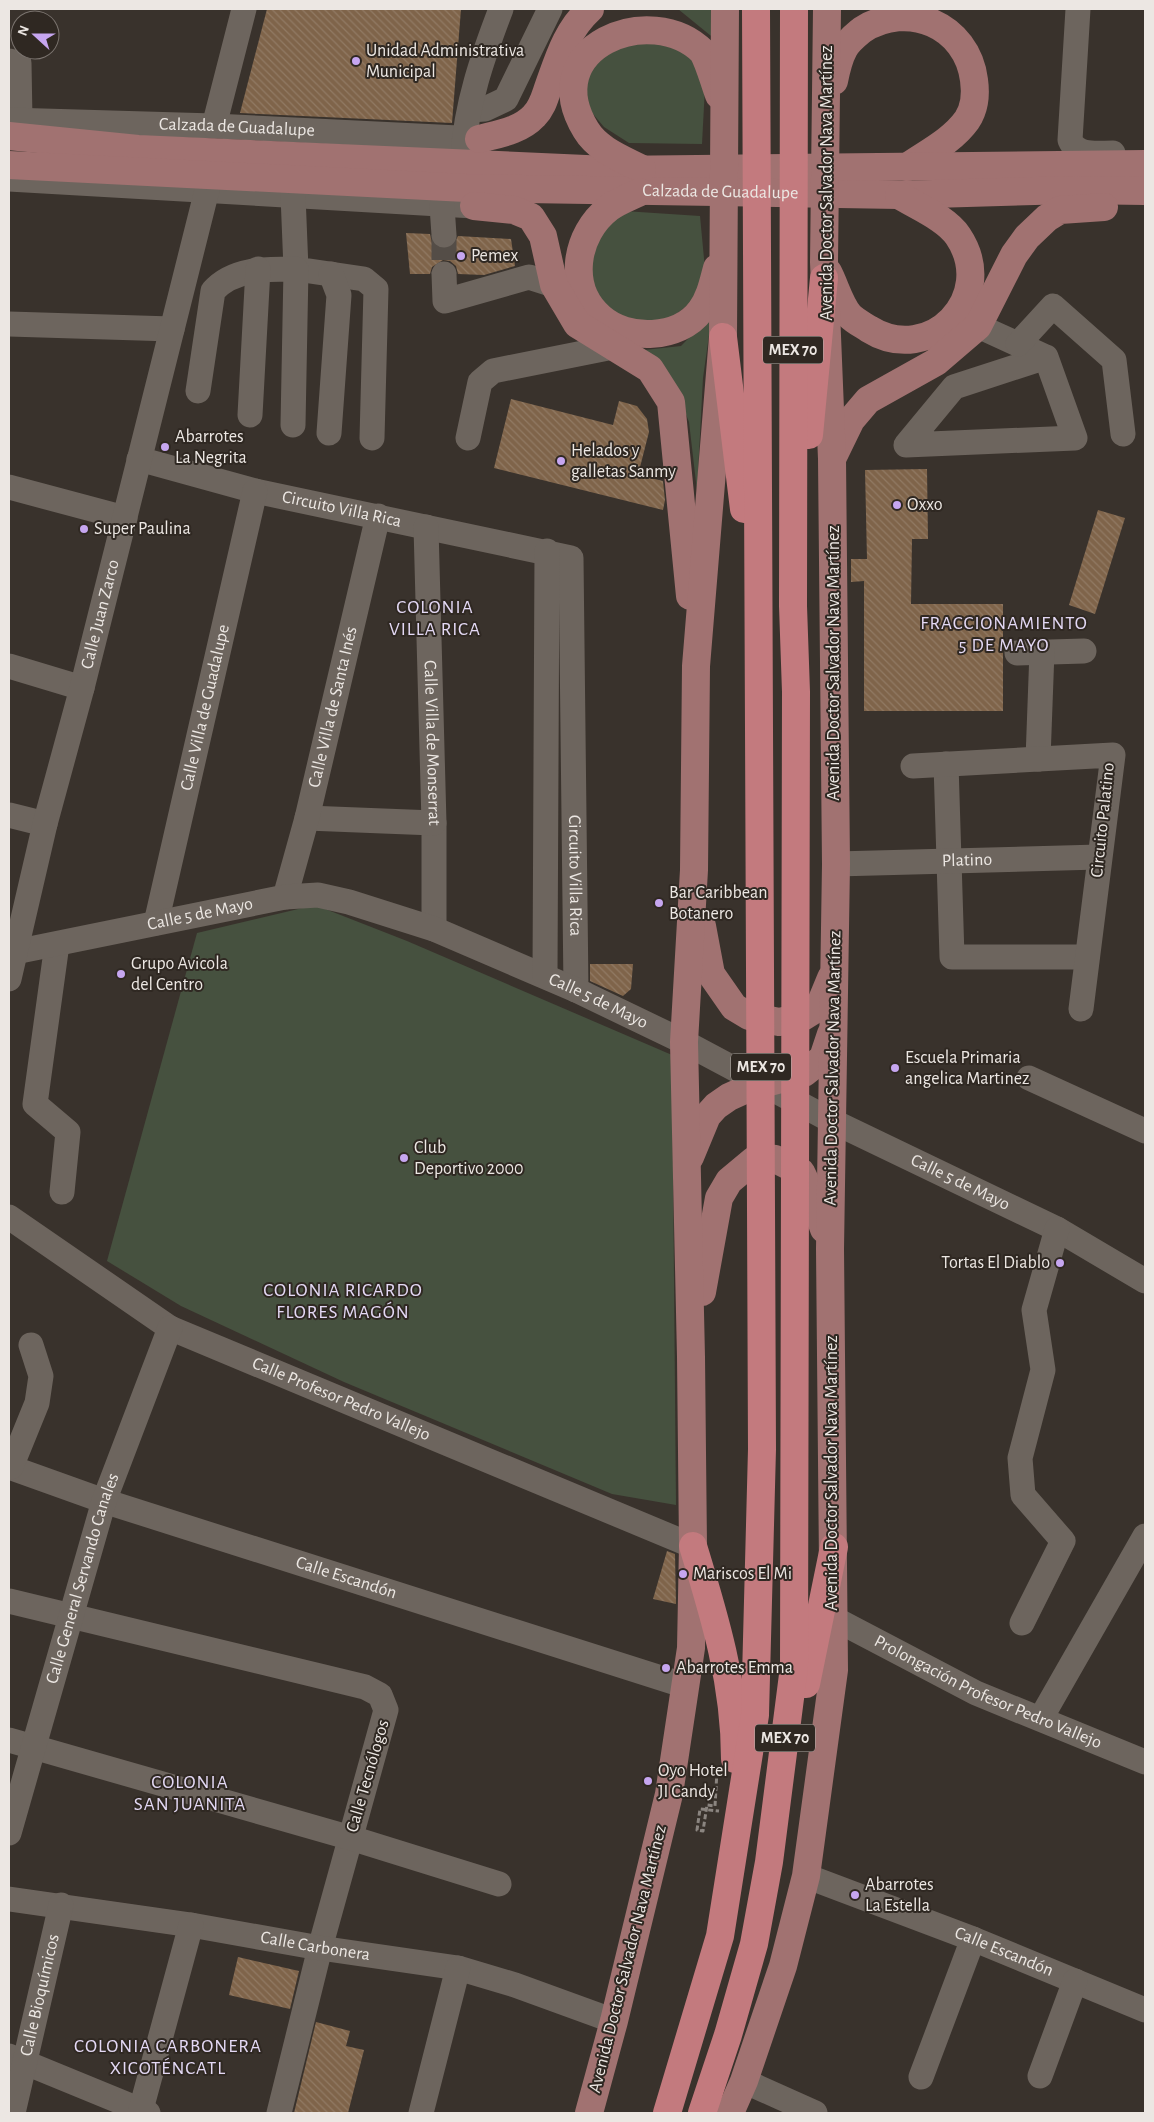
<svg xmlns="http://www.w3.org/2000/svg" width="1154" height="2122" font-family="'Alegreya Sans',sans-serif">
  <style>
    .grass { fill: #46513f }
    .building { fill: url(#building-back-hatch) }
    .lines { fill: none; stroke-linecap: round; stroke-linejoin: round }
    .minor-tunnel { stroke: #544d47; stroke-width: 25; stroke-dasharray: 25 12; stroke-linecap: butt }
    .path { stroke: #8b8580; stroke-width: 3; stroke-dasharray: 5 2.5; stroke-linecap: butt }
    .minor { stroke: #6d655e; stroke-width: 25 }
    .major { stroke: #a17271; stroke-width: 28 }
    .highway { stroke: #c37a7e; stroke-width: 28 }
    .poi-dot { fill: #c6a6f0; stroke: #2f2822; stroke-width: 2 }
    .labels { text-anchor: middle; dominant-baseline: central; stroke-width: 4; stroke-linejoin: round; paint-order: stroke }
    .shield { fill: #2f2822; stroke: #b3aea9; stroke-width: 1 }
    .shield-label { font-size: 16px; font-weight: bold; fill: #ece7e3 }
    .poi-label { font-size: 18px; fill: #ece7e3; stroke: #2f2822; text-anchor: start }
    .street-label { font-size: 18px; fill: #ece7e3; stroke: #2f2822 }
    .neighbourhood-label { font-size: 19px; letter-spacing: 1px; fill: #e4d9f5; stroke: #2f2822 }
  </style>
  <defs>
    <pattern id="building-back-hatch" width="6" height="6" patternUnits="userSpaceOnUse" patternTransform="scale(1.25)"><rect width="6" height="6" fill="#7f644a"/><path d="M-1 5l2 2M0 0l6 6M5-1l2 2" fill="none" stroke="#917a64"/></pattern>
  </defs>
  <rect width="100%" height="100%" fill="#39322c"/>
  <g class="grass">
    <polygon points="678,9 716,9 716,40"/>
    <polygon points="647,20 706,68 702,144 629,143 604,127 588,108 585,74"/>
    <polygon points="624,211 700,216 705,269 693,301 666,322 632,325 603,312 588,285 595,232"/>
    <polygon points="712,314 703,378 697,491 689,422 672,379 635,351 681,346"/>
    <polygon points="315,905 407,941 672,1055 676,1505 612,1494 344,1382 181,1306 107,1261 197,933"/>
  </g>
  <g class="building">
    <polygon points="267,9 461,9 452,123 240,113"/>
    <polygon points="406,233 430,234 432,243 444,249 452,247 458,236 511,239 515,266 484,275 458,274 456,266 450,261 443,260 432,267 430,274 410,274"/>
    <polygon points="511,399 613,425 619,401 637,406 647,419 649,432 638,475 663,481 665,500 663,510 494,468"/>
    <polygon points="927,469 928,539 912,539 911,604 1003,604 1003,711 864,711 864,581 851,582 851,559 867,559 865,470"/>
    <polygon points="1098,510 1125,518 1095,614 1069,605"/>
    <polygon points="590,964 633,964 631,989 623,996 590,981"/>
    <polygon points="667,1551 675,1554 676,1604 653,1599"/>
    <polygon points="238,1957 299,1971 290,2009 229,1995"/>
    <polygon points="316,2022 350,2031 346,2046 364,2050 348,2113 294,2113"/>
  </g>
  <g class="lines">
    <polyline class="minor-tunnel" points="444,235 444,274"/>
    <polyline class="path" points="717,1771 715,1806 707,1805 703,1831 697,1830 700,1809 719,1811"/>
    <g class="minor">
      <path d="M1078,9L1070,140C1077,157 1097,153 1113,153"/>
      <polyline points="9,61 19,63 20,120"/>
      <polyline points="470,110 485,109 506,99 550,9"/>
      <path id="s1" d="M9,120L214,126L479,139L474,206L9,179"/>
      <polyline points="214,126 244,9"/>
      <path d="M463,156C466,104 483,56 501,9"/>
      <polyline points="293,195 296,269 364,279 376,289 372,438"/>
      <polyline points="442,206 444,235"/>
      <polyline points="444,274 445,301 529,277 554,285"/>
      <polyline points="9,324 172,329"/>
      <polyline points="978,326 1046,357 1075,438 906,445 954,387 1046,357"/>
      <polyline points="1018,344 1053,306 1114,360 1123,434"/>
      <path d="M198,391L213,291C233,268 268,269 296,269L293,425"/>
      <polyline points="250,415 258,269"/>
      <polyline points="329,433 339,295 331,274"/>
      <polyline points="468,438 480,382 493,371 613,347"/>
      <path id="s2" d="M139,459L255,491L571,558L576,990"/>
      <polyline points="9,487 125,518"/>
      <path id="s3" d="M426,527L434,823V929"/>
      <polyline points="1017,653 1084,651"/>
      <polyline points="9,666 82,688"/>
      <polyline points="1038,759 1042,651"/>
      <polyline points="946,764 952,957 1087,957"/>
      <polyline points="913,766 1113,755 1081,1009"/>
      <polyline points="9,815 45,824"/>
      <polyline points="307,818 434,823"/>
      <path id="s4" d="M836,864L1099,857"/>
      <path id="s5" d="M285,897L307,818L378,516"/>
      <path id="s6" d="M156,923L255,491"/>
      <polyline points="57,944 35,1104 68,1132 62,1192"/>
      <path id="s7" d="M9,951L15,952L285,897L318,895L349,902L434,929L576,990L684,1042L832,1121L1057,1229L1145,1281"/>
      <polyline points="545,976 547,551"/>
      <path id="s8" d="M9,979L45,824L82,688L207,190"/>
      <polyline points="1029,1078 1145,1131"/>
      <path id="s9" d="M9,1217L170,1328L693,1546"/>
      <path id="s10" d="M9,1467L104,1501L686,1686"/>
      <polyline points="11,1467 37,1403 41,1376 31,1345"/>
      <polyline points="9,1601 365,1687 380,1695 386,1710 320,1948 279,2113"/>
      <path id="s11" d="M833,1618L976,1693L1145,1762"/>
      <polyline points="1022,1623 1063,1541 1023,1495 1020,1458 1043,1370 1034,1310 1057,1229"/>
      <polyline points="1041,1718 1145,1536"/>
      <polyline points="9,1740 351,1838 499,1884"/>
      <path id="s12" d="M9,1833L104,1501L170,1328"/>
      <path id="s13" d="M806,1876L973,1939L1145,2010"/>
      <path id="s14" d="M9,1899L191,1925L320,1948L458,1968L515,1985L614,2021"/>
      <polyline points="9,2056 148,2113"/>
      <polyline points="1040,2076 1075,1981"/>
      <polyline points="921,2077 973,1939"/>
      <polyline points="744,2081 815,2113"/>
      <path id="s15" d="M13,2113L61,1905"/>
      <polyline points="140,2113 191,1925"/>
      <polyline points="421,2113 458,1968"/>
    </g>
    <g class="major">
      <path d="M834,81C836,71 839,58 844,49C848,41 856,35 862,30C908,0 967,25 974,80C976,94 975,108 967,120C952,141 927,153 907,167"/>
      <polyline points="9,136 138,149 608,170 1145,164"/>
      <path d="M479,139C498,134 520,131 534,116C543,107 545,96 549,85C559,57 567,30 590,9"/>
      <path id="s16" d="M9,165L466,188L899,195L1072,190L1145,191"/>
      <path d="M642,169C623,159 598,150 586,130C535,47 651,0 703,52C710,65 714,82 719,95"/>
      <path d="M640,192C630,197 618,201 609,208C575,234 566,288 601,318C627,341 679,340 701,310C710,298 713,283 717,268"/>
      <polyline points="474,206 514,210 531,217 543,236 554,285 577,324 650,369 671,402 690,596"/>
      <path d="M828,272C835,285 840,305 850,316C855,321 863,325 869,329C930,367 999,297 958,236C946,218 916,206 899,195"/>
      <polyline points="833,457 851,420 868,400 936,362 978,326 1014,255 1027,237 1047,218 1060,210 1104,207"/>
      <polyline points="702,926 711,974 734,1007 749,1016 779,1022 803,1017 819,1007 831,978"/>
      <polyline points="690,1157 707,1116 716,1106 729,1097 751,1087 804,1073 823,1058 831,1034"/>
      <polyline points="702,1292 719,1198 729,1181 753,1161 766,1158 775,1159 801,1172 812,1195 824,1229"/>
      <polyline points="589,2113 614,2021 669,1794 691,1648 693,1546 691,1357 684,1042 694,870 696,666 723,337 725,9"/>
      <polyline points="730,2113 744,2081 783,1966 806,1876 834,1670 830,1249 836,864 832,459 824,262 827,9"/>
    </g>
    <g class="highway">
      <polyline points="723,337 744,509"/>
      <polyline points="809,435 824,278"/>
      <path d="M693,1546C715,1618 735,1683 735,1759"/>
      <polyline points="806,1684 834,1547"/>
      <polyline points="667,2113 720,1936 755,1715 762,1449 756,9"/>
      <polyline points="702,2113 728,2035 754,1944 769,1862 794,1667 796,692 793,606 794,9"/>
    </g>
  </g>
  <g class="poi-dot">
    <circle cx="356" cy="61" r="5"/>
    <circle cx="461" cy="256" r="5"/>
    <circle cx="165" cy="447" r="5"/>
    <circle cx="561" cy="461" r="5"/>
    <circle cx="897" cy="505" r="5"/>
    <circle cx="84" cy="529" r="5"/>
    <circle cx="659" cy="903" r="5"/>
    <circle cx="121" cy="974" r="5"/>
    <circle cx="895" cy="1068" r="5"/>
    <circle cx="404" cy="1158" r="5"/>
    <circle cx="1060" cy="1263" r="5"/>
    <circle cx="683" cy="1574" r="5"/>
    <circle cx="666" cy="1668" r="5"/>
    <circle cx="648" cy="1781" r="5"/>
    <circle cx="855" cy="1895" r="5"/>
  </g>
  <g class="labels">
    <g class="shield">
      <rect x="763" y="336.5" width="60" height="27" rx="4"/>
      <rect x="731" y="1053.5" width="60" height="27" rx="4"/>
      <rect x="755" y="1724.5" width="60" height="27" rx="4"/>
    </g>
    <g class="shield-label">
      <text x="793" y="350">MEX 70</text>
      <text x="761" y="1067">MEX 70</text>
      <text x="785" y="1738">MEX 70</text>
    </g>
    <g class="poi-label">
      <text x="366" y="51">Unidad Administrativa<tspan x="366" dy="21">Municipal</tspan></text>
      <text x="471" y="256">Pemex</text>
      <text x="175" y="437">Abarrotes<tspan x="175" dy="21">La Negrita</tspan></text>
      <text x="571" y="451">Helados y<tspan x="571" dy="21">galletas Sanmy</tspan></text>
      <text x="907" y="505">Oxxo</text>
      <text x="94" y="529">Super Paulina</text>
      <text x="669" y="893">Bar Caribbean<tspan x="669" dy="21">Botanero</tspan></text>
      <text x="131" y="964">Grupo Avicola<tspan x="131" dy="21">del Centro</tspan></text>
      <text x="905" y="1058">Escuela Primaria<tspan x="905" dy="21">angelica Martinez</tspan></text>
      <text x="414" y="1148">Club<tspan x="414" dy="21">Deportivo 2000</tspan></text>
      <text x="1050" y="1263" text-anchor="end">Tortas El Diablo</text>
      <text x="693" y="1574">Mariscos El Mi</text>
      <text x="676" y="1668">Abarrotes Emma</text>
      <text x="658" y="1771">Oyo Hotel<tspan x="658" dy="21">JI Candy</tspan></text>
      <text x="865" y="1885">Abarrotes<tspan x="865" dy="21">La Estella</tspan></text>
    </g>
    <g class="street-label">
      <text stroke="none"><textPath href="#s1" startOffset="228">Calzada de Guadalupe</textPath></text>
      <text transform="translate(827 183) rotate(-90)">Avenida Doctor Salvador Nava Martínez</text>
      <text stroke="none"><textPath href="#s16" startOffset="712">Calzada de Guadalupe</textPath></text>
      <text stroke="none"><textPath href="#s2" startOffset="209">Circuito Villa Rica</textPath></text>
      <text stroke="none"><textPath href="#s8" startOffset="376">Calle Juan Zarco</textPath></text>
      <text transform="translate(834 663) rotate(-90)">Avenida Doctor Salvador Nava Martínez</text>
      <text stroke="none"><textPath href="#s6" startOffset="221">Calle Villa de Guadalupe</textPath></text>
      <text stroke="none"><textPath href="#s5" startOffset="196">Calle Villa de Santa Inés</textPath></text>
      <text stroke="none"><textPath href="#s3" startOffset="216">Calle Villa de Monserrat</textPath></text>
      <text transform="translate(1103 820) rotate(-84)">Circuito Palatino</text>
      <text stroke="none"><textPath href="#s4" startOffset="131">Platino</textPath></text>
      <text stroke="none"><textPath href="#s2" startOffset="761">Circuito Villa Rica</textPath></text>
      <text stroke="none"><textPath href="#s7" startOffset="195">Calle 5 de Mayo</textPath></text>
      <text stroke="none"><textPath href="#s7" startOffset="615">Calle 5 de Mayo</textPath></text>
      <text transform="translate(833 1068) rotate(-89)">Avenida Doctor Salvador Nava Martínez</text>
      <text stroke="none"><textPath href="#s7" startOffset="1020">Calle 5 de Mayo</textPath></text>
      <text stroke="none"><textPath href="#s9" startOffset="381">Calle Profesor Pedro Vallejo</textPath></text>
      <text transform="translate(832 1473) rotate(-90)">Avenida Doctor Salvador Nava Martínez</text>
      <text stroke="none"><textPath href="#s12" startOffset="265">Calle General Servando Canales</textPath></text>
      <text stroke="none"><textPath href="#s10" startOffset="355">Calle Escandón</textPath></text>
      <text stroke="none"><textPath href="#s11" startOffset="172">Prolongación Profesor Pedro Vallejo</textPath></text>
      <text transform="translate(368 1776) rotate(-74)">Calle Tecnólogos</text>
      <text stroke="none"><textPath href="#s14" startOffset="310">Calle Carbonera</textPath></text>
      <text stroke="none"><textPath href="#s13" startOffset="212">Calle Escandón</textPath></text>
      <text transform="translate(628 1959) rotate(-76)">Avenida Doctor Salvador Nava Martínez</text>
      <text stroke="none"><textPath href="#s15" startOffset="121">Calle Bioquímicos</textPath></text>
    </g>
    <g class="neighbourhood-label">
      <text x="435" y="607">COLONIA<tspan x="435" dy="22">VILLA RICA</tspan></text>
      <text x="1004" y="623">FRACCIONAMIENTO<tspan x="1004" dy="22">5 DE MAYO</tspan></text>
      <text x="343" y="1290">COLONIA RICARDO<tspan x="343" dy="22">FLORES MAGÓN</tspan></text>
      <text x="190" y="1782">COLONIA<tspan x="190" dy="22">SAN JUANITA</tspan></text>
      <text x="168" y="2046">COLONIA CARBONERA<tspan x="168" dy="22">XICOTÉNCATL</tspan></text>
    </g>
  </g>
  <rect width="1154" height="2122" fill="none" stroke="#ece7e3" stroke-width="20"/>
  <g transform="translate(35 35) rotate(291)"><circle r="24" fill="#2f2822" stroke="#7b746f"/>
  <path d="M0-4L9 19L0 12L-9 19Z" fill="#c6a6f0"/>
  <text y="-8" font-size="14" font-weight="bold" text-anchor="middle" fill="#ece7e3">N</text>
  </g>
</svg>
